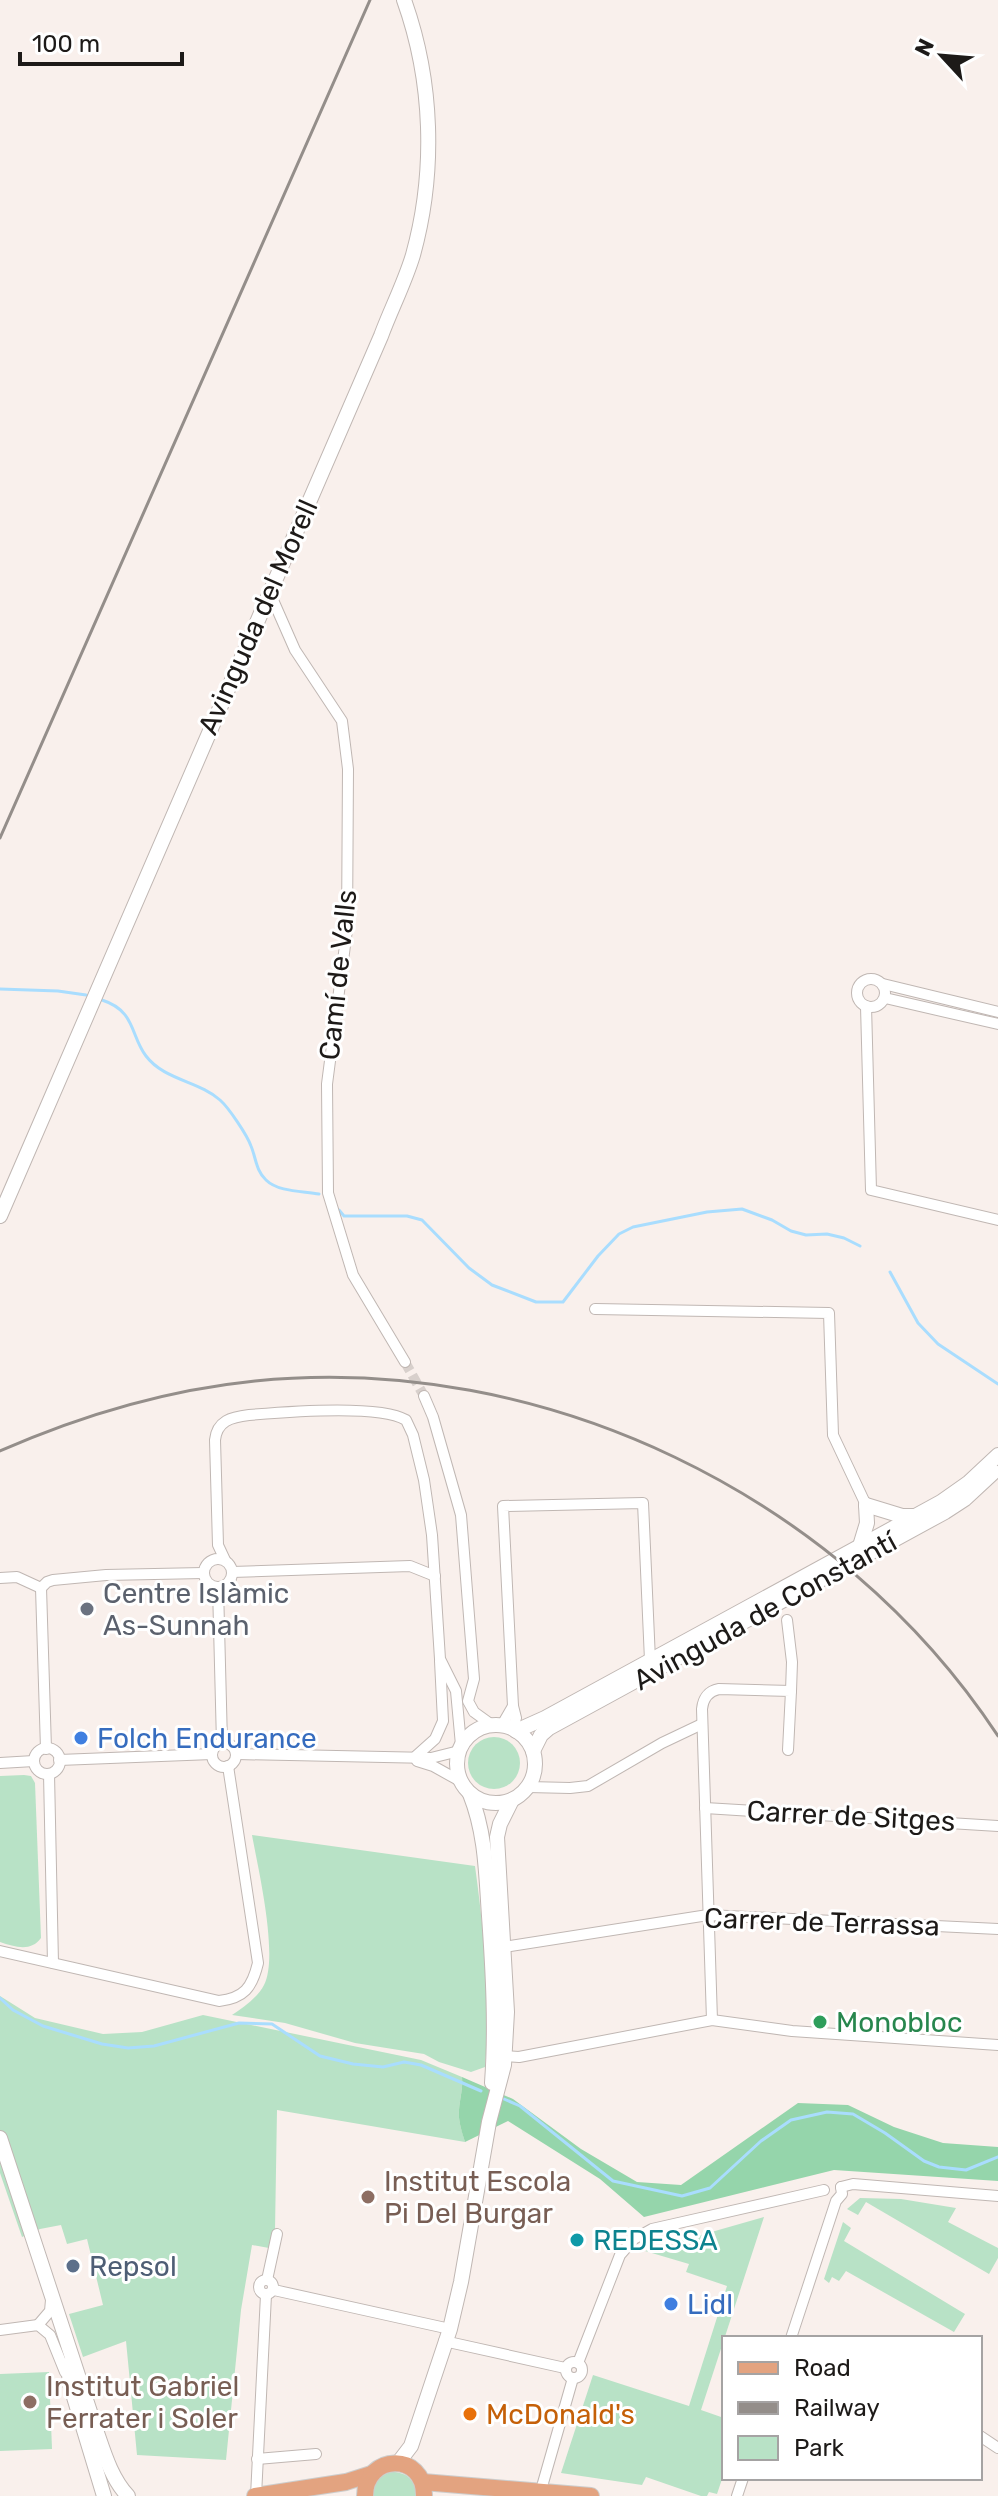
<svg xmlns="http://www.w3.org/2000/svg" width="998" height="2496" font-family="Rubik,sans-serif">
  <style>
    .green { fill: #b8e2c6 }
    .forest { fill: #95d5ab }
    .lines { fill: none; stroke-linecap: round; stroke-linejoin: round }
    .stream { stroke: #a9ddfe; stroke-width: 3 }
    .street-tunnel { stroke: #d8d0cc; stroke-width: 10; stroke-dasharray: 10 5; stroke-linecap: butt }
    .street-casing { stroke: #c0b7b3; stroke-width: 12 }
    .secondary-casing { stroke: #c0b7b3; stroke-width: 16 }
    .primary-casing { stroke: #cdcdcc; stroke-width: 18 }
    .street { stroke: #fff; stroke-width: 10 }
    .secondary { stroke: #fff; stroke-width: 14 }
    .primary { stroke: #e3a380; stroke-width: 16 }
    .rail { stroke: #948e8a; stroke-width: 3 }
    .worship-dot { fill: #6b7280; stroke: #fff; stroke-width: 3 }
    .shop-dot { fill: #3f7fe0; stroke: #fff; stroke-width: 3 }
    .leisure-dot { fill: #2e9e5b; stroke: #fff; stroke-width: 3 }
    .education-dot { fill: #8d6e63; stroke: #fff; stroke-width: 3 }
    .culture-dot { fill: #0f9aa8; stroke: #fff; stroke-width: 3 }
    .service-dot { fill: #5c6f8a; stroke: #fff; stroke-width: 3 }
    .food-dot { fill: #e8710a; stroke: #fff; stroke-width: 3 }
    .labels { text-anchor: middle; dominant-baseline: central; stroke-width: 6; stroke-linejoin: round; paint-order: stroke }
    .street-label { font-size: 28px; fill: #1d1a18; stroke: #fff }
    .worship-label { font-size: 28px; fill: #5b616d; stroke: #fff; text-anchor: start }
    .shop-label { font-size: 28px; fill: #366cbe; stroke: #fff; text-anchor: start }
    .leisure-label { font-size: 28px; fill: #27864d; stroke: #fff; text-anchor: start }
    .education-label { font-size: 28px; fill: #785e54; stroke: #fff; text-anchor: start }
    .culture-label { font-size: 28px; fill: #0d838f; stroke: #fff; text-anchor: start }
    .service-label { font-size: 28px; fill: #4e5e75; stroke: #fff; text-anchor: start }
    .food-label { font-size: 28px; fill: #c56008; stroke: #fff; text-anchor: start }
  </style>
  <rect width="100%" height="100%" fill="#f9f0ec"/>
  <g class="green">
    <circle cx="494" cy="1763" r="26"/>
    <path d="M24,1775L31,1776L35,1783L41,1938C31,1952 15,1947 0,1942V1776Z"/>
    <path d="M252,1835L475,1866C484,1932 491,2001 485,2067L471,2072L439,2062L424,2054L355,2043L285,2023L232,2015C243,2008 258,1997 264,1985C279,1957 258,1868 252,1835Z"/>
    <path d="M0,1996L35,2018L103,2034L142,2032L203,2015L421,2060L462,2077C463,2089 460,2098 459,2110C458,2121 462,2131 465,2142L277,2110L275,2230L269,2248L252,2245L241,2310L226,2460L137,2455L126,2341L83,2357L69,2314L103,2305L87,2239L67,2244L61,2225L40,2229L22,2237L0,2173Z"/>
    <polygon points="860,2198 901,2199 956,2208 948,2222 998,2248 998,2258 989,2274 866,2202 858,2215 847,2209"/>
    <polygon points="764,2217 701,2410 724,2418 724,2473 717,2494 709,2492 707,2496 701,2496 646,2477 642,2485 561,2473 593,2375 689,2406 727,2286 686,2272 689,2264 645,2251"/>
    <polygon points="843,2222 851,2228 844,2241 965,2314 954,2332 846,2271 839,2281 832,2277 829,2283 824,2279"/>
    <polygon points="49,2372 52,2449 0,2451 0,2374"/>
    <path d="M390,2472C406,2471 416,2480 416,2496H373C373,2483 379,2476 390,2472Z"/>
  </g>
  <path class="forest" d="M462,2077L513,2099L581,2149L637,2182L681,2185L798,2103L848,2105L894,2127L943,2143L998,2147V2181L834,2170L644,2217L600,2179L508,2121L465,2142C462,2132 458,2121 459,2110C460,2098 463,2089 462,2077Z"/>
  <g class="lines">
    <g class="stream">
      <polyline points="0,989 58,991 86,995"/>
      <path d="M102,1000C136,1011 130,1035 146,1056C164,1080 199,1081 220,1100C229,1108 247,1135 251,1146C256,1158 256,1171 266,1180C278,1192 303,1191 319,1194"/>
      <polyline points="339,1210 344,1216 407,1216 422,1220 469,1268 492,1285 536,1302 563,1302 598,1256 619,1234 633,1227 707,1212 742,1209 772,1220 791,1231 806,1235 827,1234 844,1238 860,1246"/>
      <polyline points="890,1272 918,1323 938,1344 998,1384"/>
      <polyline points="0,1998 13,2010 43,2026 102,2044 128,2048 154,2046 239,2023 272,2024 320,2056 353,2064 383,2067 404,2062 421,2065 481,2091"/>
      <polyline points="504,2099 520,2106 613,2181 682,2196 710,2188 761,2141 791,2120 827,2112 853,2114 885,2133 924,2161 939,2167 966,2170 998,2157"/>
    </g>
    <polyline class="street-tunnel" points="405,1362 424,1396"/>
    <defs>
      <g id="street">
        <polyline points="269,591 295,650 342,721 348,769 347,930 327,1084 328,1193 353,1275 405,1362"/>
        <circle cx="871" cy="993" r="14"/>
        <polyline points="883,984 998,1012"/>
        <polyline points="885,998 998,1024"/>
        <polyline points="866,1006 871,1190 998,1220"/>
        <polyline points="595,1309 829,1313 833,1435 866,1505"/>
        <polyline points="424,1396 433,1417 461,1515 474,1679 468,1701 474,1712 492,1725"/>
        <circle cx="218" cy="1573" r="14"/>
        <path d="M225,1560L218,1545L215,1440C217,1421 231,1417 249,1415C283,1412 379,1404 406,1420L413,1435L424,1480L432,1535L440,1659L456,1691L461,1745"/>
        <polyline points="232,1572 410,1566 435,1576"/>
        <polyline points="0,1578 17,1577 41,1588"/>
        <polyline points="218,1587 222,1743"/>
        <polyline points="41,1588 47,1582 53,1580 106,1575 203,1573"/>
        <polyline points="41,1588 46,1749"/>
        <polyline points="787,1620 792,1662 791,1691"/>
        <polyline points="502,1725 513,1706"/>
        <polyline points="513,1729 516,1718 513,1706 503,1506 643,1503 650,1660"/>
        <circle cx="224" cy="1755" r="12"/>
        <circle cx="47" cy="1761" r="13"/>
        <polyline points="237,1754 431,1758 459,1751"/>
        <polyline points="416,1756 435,1739 443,1721 440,1661"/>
        <polyline points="59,1760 212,1754"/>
        <polyline points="417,1761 433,1766 460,1781"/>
        <polyline points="0,1763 34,1761"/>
        <polyline points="49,1774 53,1963"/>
        <polyline points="528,1787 570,1788 588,1786 662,1743 702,1724"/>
        <polyline points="705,1808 998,1826"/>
        <polyline points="504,1947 708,1915 998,1929"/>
        <path d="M0,1951L219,2001C244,1998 252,1988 258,1963L228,1766"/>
        <path d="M712,2020L702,1709C703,1699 708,1691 719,1689L791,1691L788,1750"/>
        <polyline points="505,2056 519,2057 712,2020 792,2031 998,2045"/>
        <polyline points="841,2187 853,2184 998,2196"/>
        <circle cx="266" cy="2287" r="7"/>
        <polyline points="267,2280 277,2234"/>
        <polyline points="274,2290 450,2329"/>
        <polyline points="38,2325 50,2311 51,2300"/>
        <polyline points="0,2330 38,2325 50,2335 65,2372"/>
        <polyline points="791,2338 836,2201 842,2194 841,2187"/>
        <polyline points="444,2341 565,2368"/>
        <circle cx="574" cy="2370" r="8"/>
        <polyline points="578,2363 620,2255 634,2239 652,2229 824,2190"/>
        <polyline points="980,2436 998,2448"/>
        <polyline points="257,2459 316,2454"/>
        <polyline points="541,2490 573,2378"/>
        <polyline points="256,2496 266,2295"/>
        <polyline points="737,2496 743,2478"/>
      </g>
      <g id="secondary">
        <path d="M0,1216L381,336C391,309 405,282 413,255C436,172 433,81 404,0"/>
        <polyline points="866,1505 902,1516 916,1516"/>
        <polyline points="860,1546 867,1523 866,1505"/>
        <circle cx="496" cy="1764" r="39"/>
        <polyline points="516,1731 545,1718 941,1502 968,1483 998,1455"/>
        <polyline points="533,1751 541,1735 549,1728 945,1512 965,1499 994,1472"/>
        <path d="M470,1794C486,1834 486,1874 489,1916C493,1972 496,2028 492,2083"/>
        <path d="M0,2138L94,2424C103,2449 110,2477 128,2496"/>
        <polyline points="68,2365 70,2384 104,2496"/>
        <polyline points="398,2463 411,2446 450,2329 461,2282 489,2122 504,2065 507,2012 497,1837 500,1824 512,1800"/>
      </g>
      <g id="primary">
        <polyline points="423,2482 591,2496"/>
        <polyline points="255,2496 346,2482 371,2474"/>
        <path d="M365,2496C365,2453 425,2452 424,2496"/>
      </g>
    </defs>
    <use href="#street" class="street-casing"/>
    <use href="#secondary" class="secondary-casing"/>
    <use href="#primary" class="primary-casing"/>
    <use href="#street" class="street"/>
    <use href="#secondary" class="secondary"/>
    <use href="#primary" class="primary"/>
    <g class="rail">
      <polyline points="0,838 370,0"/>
      <path d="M0,1451C82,1415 166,1390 255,1381C542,1352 840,1495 998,1736"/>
    </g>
  </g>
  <circle class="worship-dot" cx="87" cy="1609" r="8"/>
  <g class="shop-dot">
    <circle cx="81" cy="1738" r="8"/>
    <circle cx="671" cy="2304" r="8"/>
  </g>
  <circle class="leisure-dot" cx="820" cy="2022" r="8"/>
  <g class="education-dot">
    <circle cx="368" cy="2197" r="8"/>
    <circle cx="30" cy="2402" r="8"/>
  </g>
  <circle class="culture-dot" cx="577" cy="2240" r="8"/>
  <circle class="service-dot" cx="73" cy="2266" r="8"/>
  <circle class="food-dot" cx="470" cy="2414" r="8"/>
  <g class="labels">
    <g class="street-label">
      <text transform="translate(258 617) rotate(-66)">Avinguda del Morell</text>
      <text transform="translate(338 975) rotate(-84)">Camí de Valls</text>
      <text transform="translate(765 1611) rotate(-29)">Avinguda de Constantí</text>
      <text transform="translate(851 1816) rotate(3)">Carrer de Sitges</text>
      <text transform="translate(822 1922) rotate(2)">Carrer de Terrassa</text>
    </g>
    <g class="worship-label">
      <text x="103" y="1593">Centre Islàmic<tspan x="103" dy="32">As-Sunnah</tspan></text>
    </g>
    <g class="shop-label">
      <text x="97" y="1738">Folch Endurance</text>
      <text x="687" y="2304">Lidl</text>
    </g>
    <g class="leisure-label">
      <text x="836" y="2022">Monobloc</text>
    </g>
    <g class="education-label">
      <text x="384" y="2181">Institut Escola<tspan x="384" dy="32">Pi Del Burgar</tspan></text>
      <text x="46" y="2386">Institut Gabriel<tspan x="46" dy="32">Ferrater i Soler</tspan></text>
    </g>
    <g class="culture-label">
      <text x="593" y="2240">REDESSA</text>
    </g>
    <g class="service-label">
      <text x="89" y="2266">Repsol</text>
    </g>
    <g class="food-label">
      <text x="486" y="2414">McDonald's</text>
    </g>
  </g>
  <rect x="722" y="2336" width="260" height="144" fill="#ffffff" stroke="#a5a3a3" stroke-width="2"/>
  <rect x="738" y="2362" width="40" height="12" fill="#e3a380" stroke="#a5a3a3" stroke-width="2"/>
  <text x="794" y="2376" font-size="24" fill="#1d1a18">Road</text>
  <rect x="738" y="2402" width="40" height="12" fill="#948e8a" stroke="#a5a3a3" stroke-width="2"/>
  <text x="794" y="2416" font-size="24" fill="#1d1a18">Railway</text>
  <rect x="738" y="2436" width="40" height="24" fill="#b8e2c6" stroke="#a5a3a3" stroke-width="2"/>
  <text x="794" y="2456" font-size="24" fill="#1d1a18">Park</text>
  <g transform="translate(942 56) rotate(296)" stroke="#ffffff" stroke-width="6" paint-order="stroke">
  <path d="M0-6L14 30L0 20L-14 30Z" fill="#1d1a18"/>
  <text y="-12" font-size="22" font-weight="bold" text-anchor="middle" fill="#1d1a18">N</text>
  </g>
  <path d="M20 52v12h162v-12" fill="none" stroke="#1d1a18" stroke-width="4"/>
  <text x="32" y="52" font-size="24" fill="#1d1a18" stroke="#ffffff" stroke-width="6" paint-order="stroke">100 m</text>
</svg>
